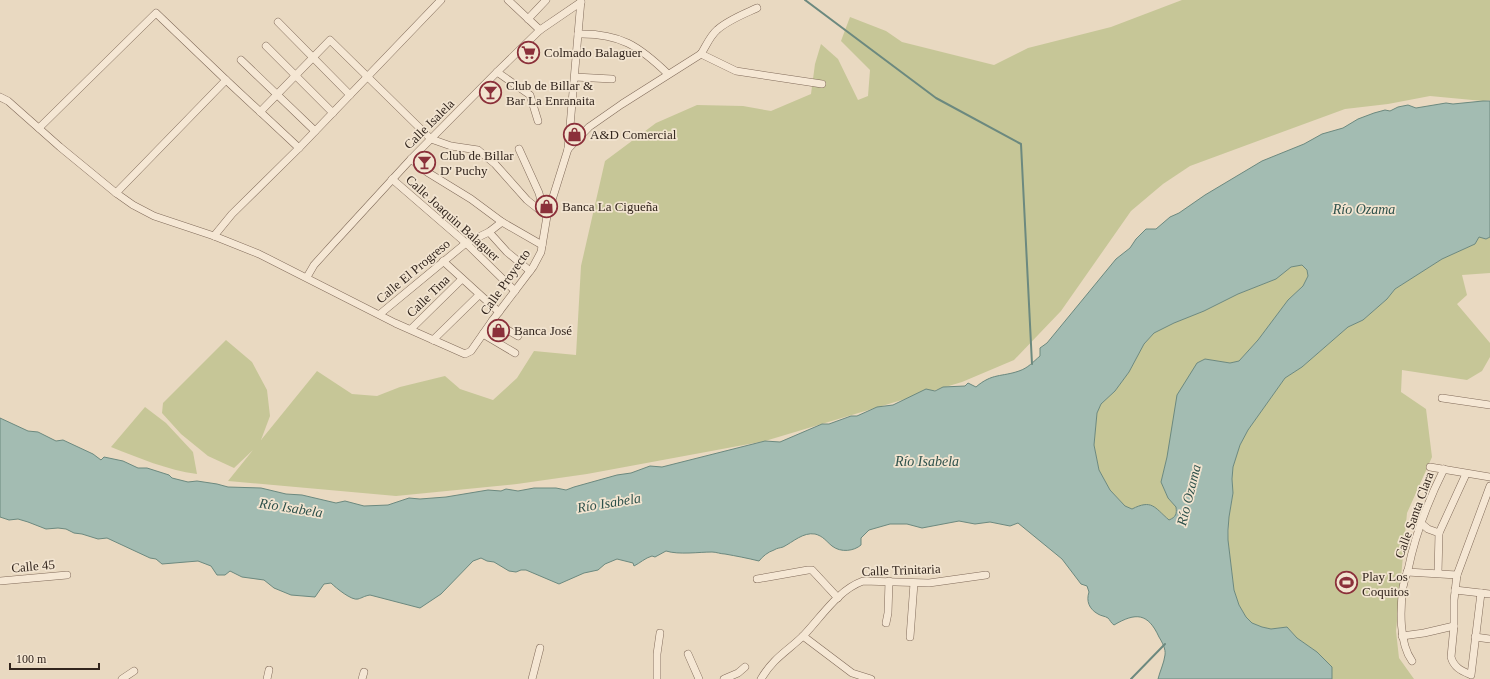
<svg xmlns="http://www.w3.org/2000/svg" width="1490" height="679" font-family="Georgia,serif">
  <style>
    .green { fill: #c6c697 }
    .water { fill: #a3bcb2; stroke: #6c897f; fill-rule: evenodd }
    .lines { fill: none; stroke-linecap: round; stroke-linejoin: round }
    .stream { stroke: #6c897f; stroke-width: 2 }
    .minor-casing { stroke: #816b5a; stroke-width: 8 }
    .minor { stroke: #f5e7d4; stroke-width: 7 }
    .labels { text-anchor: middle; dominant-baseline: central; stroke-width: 3.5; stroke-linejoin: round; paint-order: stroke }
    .poi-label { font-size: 13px; fill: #32251d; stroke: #f2e4d0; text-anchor: start }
    .street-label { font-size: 13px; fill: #32251d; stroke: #f2e4d0 }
    .water-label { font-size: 14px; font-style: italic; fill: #2e514b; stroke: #f2e4d0 }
  </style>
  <rect width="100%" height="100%" fill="#e9d9c1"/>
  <g class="green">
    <polygon points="1182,0 1490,0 1490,100 1483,101 1430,96 1388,104 1345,109 1190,166 1163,184 1131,211 1061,311 1014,360 962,382 765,441 587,474 517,484 396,496 228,481 253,450 234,468 208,456 181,434 162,413 163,403 226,340 252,362 267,390 270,416 261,440 317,371 352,394 377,396 400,387 445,376 460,389 493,400 517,378 534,351 576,355 581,266 605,161 656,123 697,105 743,106 771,111 811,94 815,64 821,44 838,59 858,100 868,96 870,70 841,41 850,17 886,31 902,42 994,65 1028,48 1111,27"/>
    <polygon points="1479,237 1486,239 1490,237 1490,273 1462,275 1467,295 1457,304 1490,343 1490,357 1482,371 1467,380 1402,370 1401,392 1426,409 1432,457 1407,513 1396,631 1399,658 1414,679 1332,679 1317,652 1297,638 1287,627 1271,629 1262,627 1252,623 1246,617 1239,605 1234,590 1228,540 1229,517 1233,493 1232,479 1233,467 1240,445 1248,430 1285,378 1302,367 1348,327 1363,320 1387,299 1395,289 1442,259 1475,244"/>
    <path d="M1302,265L1307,270L1308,276L1303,286L1288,300L1258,340L1239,361L1230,363L1205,359L1197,363L1167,457L1161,482L1168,498L1176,507C1177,514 1176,517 1169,520C1154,507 1152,500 1132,509L1125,506L1110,490L1099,470L1094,445L1097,413L1101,404L1115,391L1129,372L1144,344L1154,333L1174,323L1204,311L1238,294L1276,279L1291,267Z"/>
    <path d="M145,407L166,423L193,452L197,474C167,470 139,458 111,447Z"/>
  </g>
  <path class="water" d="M1483,101H1490V237L1486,239L1479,237L1475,244L1442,259L1395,289L1387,299L1363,320L1348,327L1302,367L1285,378L1248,430L1240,445L1233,467L1232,479L1233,493L1229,517L1228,530V540L1234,590L1239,605L1246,617L1252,623L1262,627L1271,629L1287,627L1297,638L1317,652L1332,667V679H1158C1160,671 1164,663 1165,655C1166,649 1162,642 1159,637C1148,613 1136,612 1114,625C1111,623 1110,620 1108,618C1105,616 1101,616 1098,614C1089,609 1086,601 1089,592L1087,586L1081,584L1062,559L1018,523L1010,526L990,522L975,524L959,521L922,528L907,524H890L869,530L861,538V545C854,551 841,553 832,546C826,541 823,536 815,534C803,532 793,542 783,547C780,548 777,548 774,550C768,552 763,556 759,561C747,558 736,556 725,554C721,554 716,552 712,552C699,552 679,555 666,551L655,557L652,556C645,558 640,563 634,566L633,563L617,559L605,564L598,570L584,573L559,584L526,570H521L516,572L509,571L494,562L487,561L481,558L473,561L441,594L420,608L370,595C364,596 362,598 358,599C352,601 336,588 331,583L324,584L315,597L291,595L274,588L264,580L242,577L230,571L225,575H217L211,566L198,561L162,564L156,559L150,558L107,538L98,539L82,534L74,533L66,529L58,528L46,529L28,522L18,519L9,520L0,517V418L28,431L38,432L56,441L63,440L93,454L101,460L104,457L123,461L138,468H147L169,475L172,478L188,482L197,481L217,484L228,487L261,488L286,494L302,495L336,503L345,501L364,506L388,505L409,498L420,499L446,497L488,490L501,491L506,489L518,491L534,488H556L566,490L574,487L617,475L631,473L650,466L662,467L765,441L780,442L822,424H829L851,416H857L877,407L893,405L926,389L935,391L943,387L965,386L968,383L976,387C992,373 1002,377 1019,371C1028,368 1033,362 1040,356V348L1047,343L1116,259L1130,248L1136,239L1146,229H1156L1170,217L1179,213L1205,195L1262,161L1304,144L1322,134L1343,128L1358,119L1374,113L1385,110L1390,111L1398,107L1408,105L1416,108L1446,103L1453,104ZM1302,265L1307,270L1308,276L1303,286L1288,300L1258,340L1239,361L1230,363L1205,359L1197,363L1177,395L1167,457L1161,482L1168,498L1176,507C1177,514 1176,517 1169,520C1154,507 1152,499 1132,509L1125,506L1110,490L1099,470L1094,445L1097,413L1101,404L1115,391L1129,372L1144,344L1154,333L1174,323L1204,311L1238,294L1276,279L1291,267Z"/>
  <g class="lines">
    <g class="stream">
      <polyline points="805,0 936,98 1021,144 1032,364"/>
      <polyline points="1131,679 1165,644"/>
    </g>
    <defs>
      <g id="minor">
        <polyline points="508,0 540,30"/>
        <polyline points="528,19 546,0"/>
        <polyline points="278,22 350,95"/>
        <path d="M578,34C620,33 639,46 668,74"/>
        <polyline points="266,46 333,113"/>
        <polyline points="701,54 736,71 822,84"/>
        <path d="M701,54C706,46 710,36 717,30C728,20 744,14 757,8"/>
        <polyline points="241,60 315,131"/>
        <polyline points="497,72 530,95 538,121"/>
        <polyline points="575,77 612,79"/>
        <polyline points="0,97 8,101 60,147 116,193 133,205 154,216 214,236 259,254 395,323 465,354 471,351 492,321 533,267 541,252 547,216 568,149 581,0"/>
        <polyline points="260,112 330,40 431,139 451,146 478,150 495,164 527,200 547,216"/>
        <polyline points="39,128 156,13 226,80 299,148"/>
        <polyline points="519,149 539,193 544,213"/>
        <polyline points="568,149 589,127 622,104 701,54"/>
        <polyline points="411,159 427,172 471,199 502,222 542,245"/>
        <polyline points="392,179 466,243 515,291"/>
        <polyline points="116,193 226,80"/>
        <polyline points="489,232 507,252 530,271"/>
        <polyline points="214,236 232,214 299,148 441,0"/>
        <polyline points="443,261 499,312"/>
        <polyline points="307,277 314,265 333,244 411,159 497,72 540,30 581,2"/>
        <polyline points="380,314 466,243 489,232 502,222"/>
        <polyline points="492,321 518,336"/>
        <polyline points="411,329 462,279"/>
        <polyline points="483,334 515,353"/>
        <polyline points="433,340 479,295"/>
        <polyline points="1442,398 1490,405"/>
        <polyline points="1430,467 1490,477"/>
        <polyline points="1422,524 1428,529 1439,533 1438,573"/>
        <polyline points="1439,533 1466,474"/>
        <polyline points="1407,572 1457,575"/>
        <polyline points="757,579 808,570 812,570 838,598"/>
        <polyline points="0,581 67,575"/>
        <polyline points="1455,590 1490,594"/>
        <path d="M1481,593L1471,675C1462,671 1454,668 1451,657L1454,626V600L1457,575L1490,486"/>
        <polyline points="886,623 888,613 889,581"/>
        <polyline points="803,636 852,673 871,679"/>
        <polyline points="1402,636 1424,633 1454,626"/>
        <polyline points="910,637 914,583"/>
        <polyline points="1475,637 1490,639"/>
        <polyline points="688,654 699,679"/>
        <path d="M1412,661C1399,643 1400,609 1403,587C1404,581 1406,575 1408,570C1415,535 1428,501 1444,469"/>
        <polyline points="122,679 134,671"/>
        <polyline points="267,679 269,670"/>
        <polyline points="362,679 364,672"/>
        <polyline points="532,679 540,648"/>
        <polyline points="657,679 657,654 660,633"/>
        <polyline points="724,679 738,673 745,667"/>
        <path d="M761,679C774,657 788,651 804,635C822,616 838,590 863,581L929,583L986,575"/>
      </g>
    </defs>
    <use href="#minor" class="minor-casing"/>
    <use href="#minor" class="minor"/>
  </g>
  <defs>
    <symbol id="supermarket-ring" viewBox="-11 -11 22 22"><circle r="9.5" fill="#f2e4d0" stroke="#8b303a" stroke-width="1.5"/><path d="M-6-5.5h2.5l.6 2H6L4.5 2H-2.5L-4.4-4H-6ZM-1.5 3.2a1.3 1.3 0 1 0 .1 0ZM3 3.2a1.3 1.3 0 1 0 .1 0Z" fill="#8b303a"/></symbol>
    <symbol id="bar-ring" viewBox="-11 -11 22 22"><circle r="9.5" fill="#f2e4d0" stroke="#8b303a" stroke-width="1.5"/><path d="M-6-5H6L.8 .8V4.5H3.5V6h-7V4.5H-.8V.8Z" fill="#8b303a"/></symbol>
    <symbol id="shop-ring" viewBox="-11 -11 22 22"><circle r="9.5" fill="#f2e4d0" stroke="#8b303a" stroke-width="1.5"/><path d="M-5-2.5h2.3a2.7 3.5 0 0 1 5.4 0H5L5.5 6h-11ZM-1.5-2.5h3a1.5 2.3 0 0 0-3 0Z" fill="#8b303a"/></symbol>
    <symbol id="stadium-ring" viewBox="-11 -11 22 22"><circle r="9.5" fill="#f2e4d0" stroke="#8b303a" stroke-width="1.5"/><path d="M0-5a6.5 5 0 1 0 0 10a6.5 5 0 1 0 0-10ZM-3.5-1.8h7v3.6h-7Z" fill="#8b303a"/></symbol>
  </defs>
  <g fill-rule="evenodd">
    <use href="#supermarket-ring" x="516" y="40" width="25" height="25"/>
    <use href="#bar-ring" x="478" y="80" width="25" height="25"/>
    <use href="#shop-ring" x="562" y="122" width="25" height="25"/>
    <use href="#bar-ring" x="412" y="150" width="25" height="25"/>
    <use href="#shop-ring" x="534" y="194" width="25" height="25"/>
    <use href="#shop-ring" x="486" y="318" width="25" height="25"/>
    <use href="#stadium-ring" x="1334" y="570" width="25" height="25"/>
  </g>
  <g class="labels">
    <g class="poi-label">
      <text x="544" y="52">Colmado Balaguer</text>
      <text x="506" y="85">Club de Billar &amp;<tspan x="506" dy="15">Bar La Enranaita</tspan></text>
      <text x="590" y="134">A&amp;D Comercial</text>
      <text x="440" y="155">Club de Billar<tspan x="440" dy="15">D' Puchy</tspan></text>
      <text x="562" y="206">Banca La Cigueña</text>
      <text x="514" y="330">Banca José</text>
      <text x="1362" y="576">Play Los<tspan x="1362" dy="15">Coquitos</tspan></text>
    </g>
    <g class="street-label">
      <text transform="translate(429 124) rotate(-45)">Calle Isalela</text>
      <text transform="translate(453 218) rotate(42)">Calle Joaquin Balaguer</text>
      <text transform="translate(413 271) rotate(-40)">Calle El Progreso</text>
      <text transform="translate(505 282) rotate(-55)">Calle Proyecto</text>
      <text transform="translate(428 296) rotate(-44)">Calle Tina</text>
      <text transform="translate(1414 515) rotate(-70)">Calle Santa Clara</text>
      <text transform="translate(33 566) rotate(-5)">Calle 45</text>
      <text transform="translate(901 570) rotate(-2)">Calle Trinitaria</text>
    </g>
    <g class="water-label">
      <text x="1364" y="209">Río Ozama</text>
      <text x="927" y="461">Río Isabela</text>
      <text transform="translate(1189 495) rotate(-76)">Río Ozama</text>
      <text transform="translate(609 503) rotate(-9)">Río Isabela</text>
      <text transform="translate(291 508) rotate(9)">Río Isabela</text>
    </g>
  </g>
  <path d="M10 663v6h89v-6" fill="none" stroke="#32251d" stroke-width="2"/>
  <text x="16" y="663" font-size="12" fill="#32251d" stroke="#f2e4d0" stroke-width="3" paint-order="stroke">100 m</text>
</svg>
